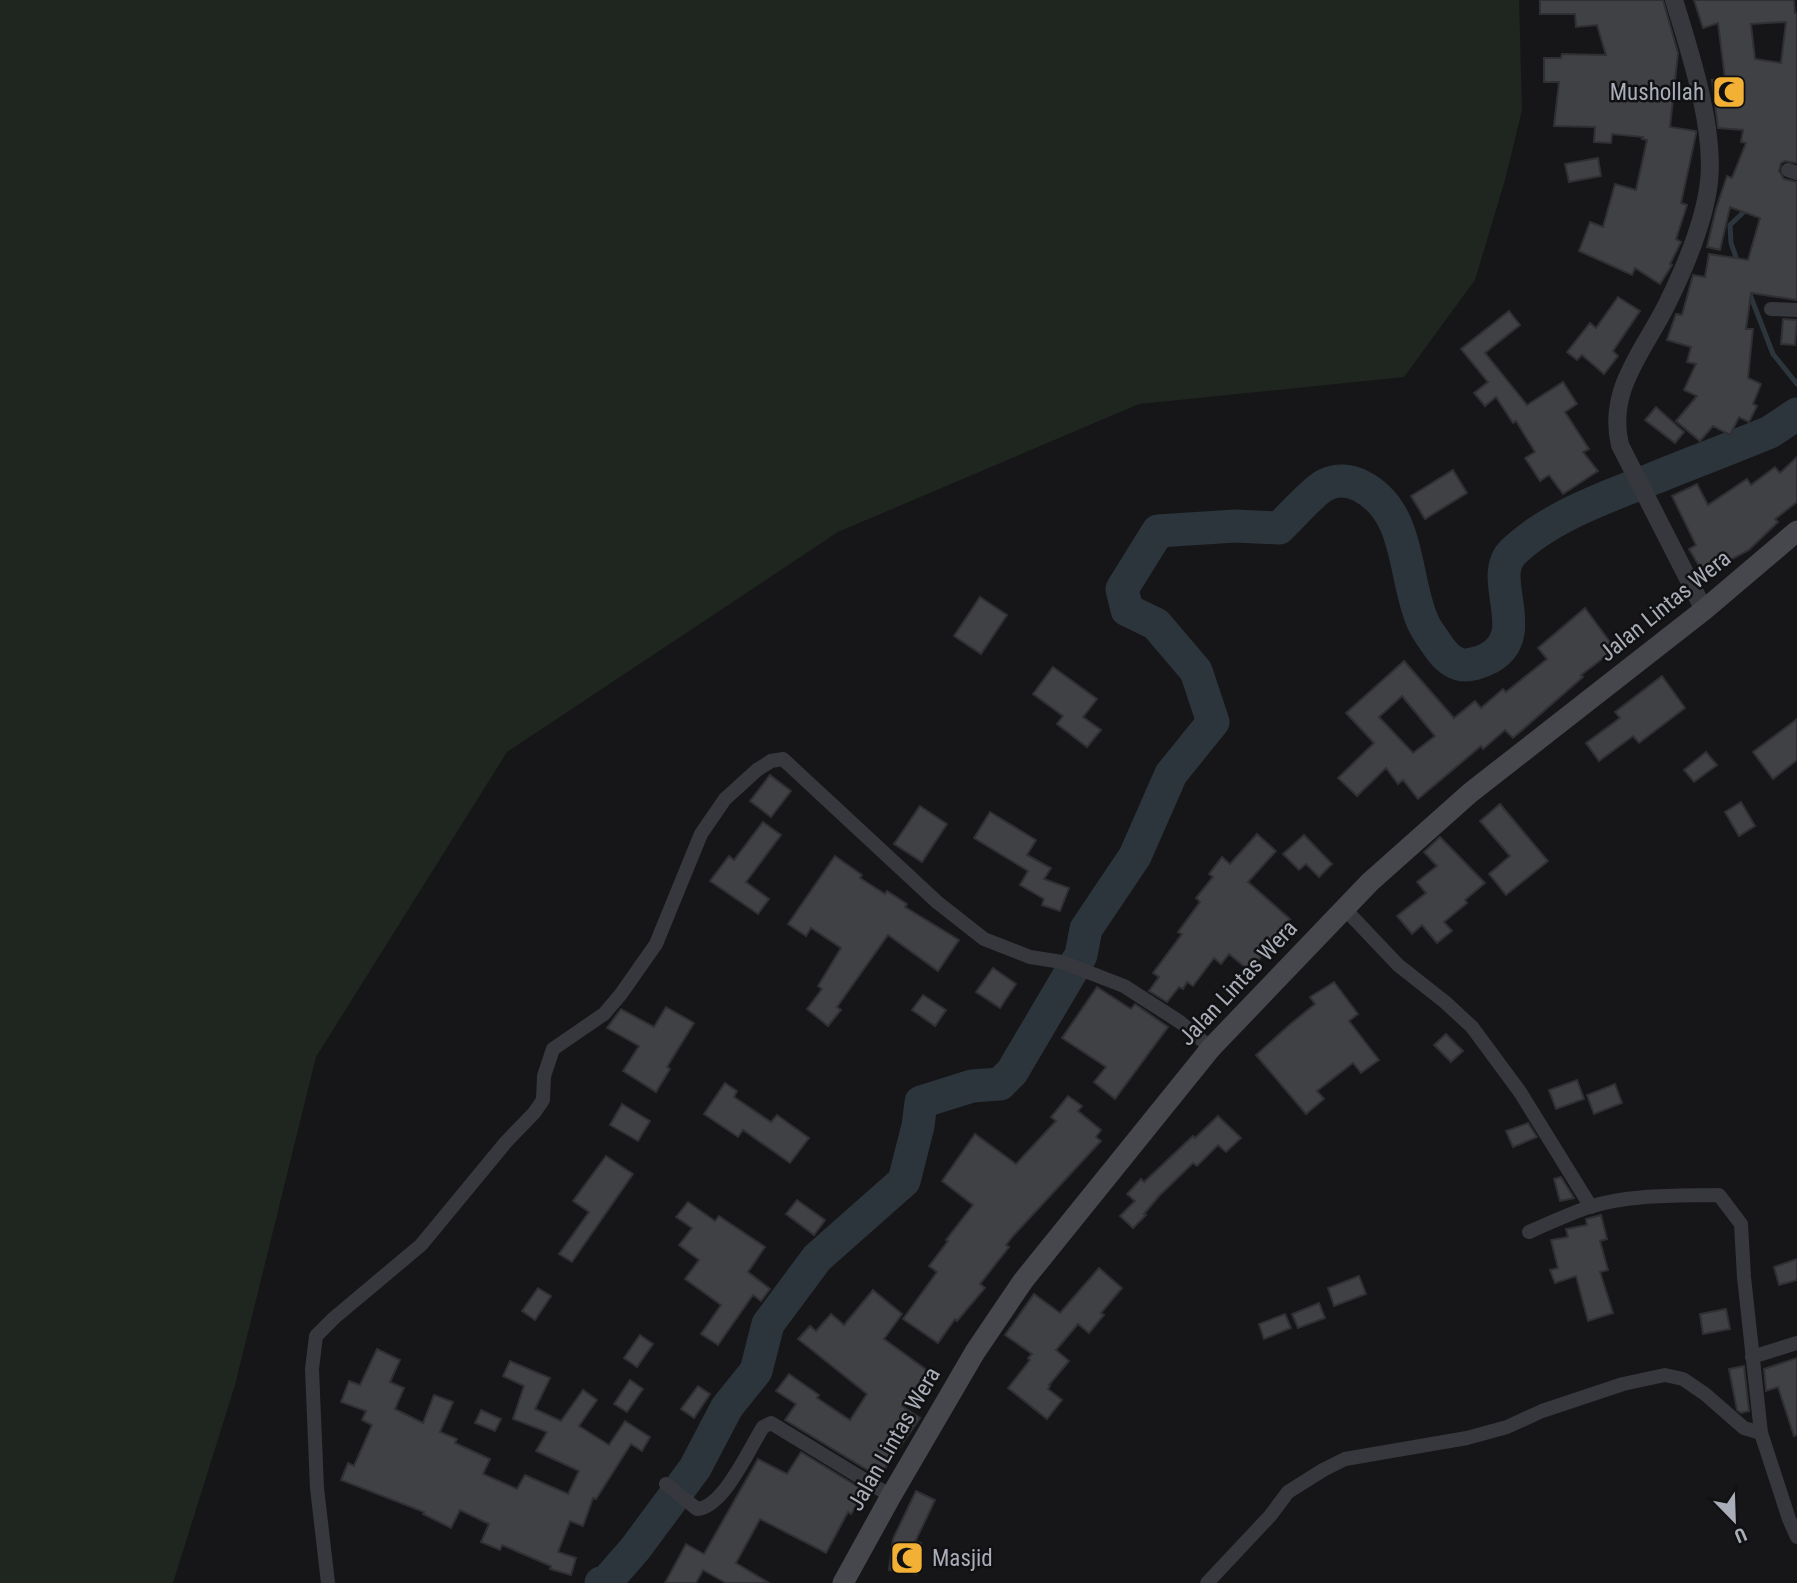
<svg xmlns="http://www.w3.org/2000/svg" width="1797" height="1583" font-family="'Roboto Condensed',sans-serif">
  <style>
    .green { fill: #1e261f }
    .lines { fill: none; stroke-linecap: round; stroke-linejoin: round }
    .stream { stroke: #2c353c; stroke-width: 5 }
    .river { stroke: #2c353c; stroke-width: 33 }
    .building { fill: #404145; stroke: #303034; stroke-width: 2; fill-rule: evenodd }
    .minor { stroke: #37383d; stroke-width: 14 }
    .tertiary { stroke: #37383d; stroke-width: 18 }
    .secondary { stroke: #45474d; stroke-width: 21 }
    .labels { text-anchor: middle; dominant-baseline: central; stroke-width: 5; stroke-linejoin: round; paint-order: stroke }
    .poi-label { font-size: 23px; fill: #a8adb8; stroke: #111113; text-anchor: end }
    .street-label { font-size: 23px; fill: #a8adb8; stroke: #111113 }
  </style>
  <rect width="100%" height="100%" fill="#161618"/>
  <polygon class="green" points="0,0 1519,0 1522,110 1505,180 1475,280 1404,377 1139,404 838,532 507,752 316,1057 235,1385 173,1583 0,1583"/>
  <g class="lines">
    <g class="stream">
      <polyline points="1738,263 1731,243 1730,225 1748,208"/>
      <polyline points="1749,292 1773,354 1797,384"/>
    </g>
    <path class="river" d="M601,1583L607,1581L635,1549L695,1468L727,1407L756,1371L768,1324L817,1258L904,1181L918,1126L921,1102L972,1086L1000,1084L1012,1072L1081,955L1086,929L1135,856L1171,774L1213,722L1196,671L1156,624L1127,610L1122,589L1158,531L1235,526L1279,528C1291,517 1312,492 1325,485C1337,479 1350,480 1361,486C1411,512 1403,575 1422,620C1425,628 1431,636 1436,643C1441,651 1449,661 1459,664C1467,667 1482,662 1489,658C1533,634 1486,578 1513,552C1549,517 1606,497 1652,479C1692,463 1731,448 1770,432L1797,414"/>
  </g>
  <g class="building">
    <polygon points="1540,0 1663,0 1678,53 1670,127 1696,131 1696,134 1681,203 1687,205 1676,239 1681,242 1670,264 1672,265 1660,284 1635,268 1632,275 1579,251 1590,222 1603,227 1615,184 1636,190 1647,140 1642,139 1643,137 1612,134 1611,143 1594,142 1595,127 1554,126 1559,82 1544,82 1544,58 1561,58 1562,54 1606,55 1597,25 1576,27 1575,14 1540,14"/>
    <path d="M1694,0H1794L1795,13H1797V163L1785,161L1781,163L1779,171L1784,179L1797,182V300L1751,293L1746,329H1753L1748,378L1761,384L1753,404L1757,406L1749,422L1739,417L1730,435L1713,426L1700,441L1676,421L1697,396L1684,390L1696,364L1687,362L1691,347L1667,340L1676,314L1682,315L1693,275L1705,277L1709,254L1748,260L1760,218L1730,207L1720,250L1707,247L1716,209L1727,176L1732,178L1746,143L1741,142L1743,130L1718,128L1712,80L1725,79L1718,23L1703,28ZM1786,22L1781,63L1755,59L1751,24Z"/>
    <polygon points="1598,158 1601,176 1569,182 1565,164"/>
    <polygon points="1618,297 1640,311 1613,351 1618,356 1604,374 1582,355 1577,360 1567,352 1590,323 1596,328"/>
    <polygon points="1509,311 1520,325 1485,353 1527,405 1563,382 1577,404 1565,412 1589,449 1583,452 1598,471 1563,494 1549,475 1540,481 1525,458 1535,452 1516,421 1513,423 1496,397 1485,406 1474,393 1488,382 1461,349"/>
    <polygon points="1783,319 1797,320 1795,345 1781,344"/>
    <polygon points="1656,407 1684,432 1675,443 1645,420"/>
    <polygon points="1797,457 1797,502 1775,519 1778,522 1749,550 1704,574 1689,549 1696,545 1672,496 1697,484 1708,505 1747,479 1751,485 1775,467 1780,473"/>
    <polygon points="1453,470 1467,493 1425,519 1411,496"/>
    <polygon points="980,597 1007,615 981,654 954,636"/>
    <path d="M1585,608L1615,649L1581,675L1583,677L1513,738L1505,730L1483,749L1481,746L1418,799L1403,780L1398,784L1386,768L1357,796L1338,778L1374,743L1346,713L1404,661L1454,718L1475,701L1481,708L1503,689L1506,692L1547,659L1538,648ZM1402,696L1435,736L1413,753L1379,717Z"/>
    <polygon points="1053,667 1097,699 1083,717 1101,730 1087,747 1057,724 1063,716 1033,694"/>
    <polygon points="1662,676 1685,708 1639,743 1633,736 1599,761 1586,743 1620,718 1615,712"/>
    <polygon points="1797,719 1797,760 1773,779 1753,752"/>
    <polygon points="1706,752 1717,765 1694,782 1684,770"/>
    <polygon points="770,775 791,791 771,817 750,801"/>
    <polygon points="1741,802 1755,826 1739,836 1725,812"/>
    <polygon points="1500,804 1548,861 1506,895 1489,874 1510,856 1480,821"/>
    <polygon points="920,806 947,824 922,862 894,844"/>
    <polygon points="990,812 1036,840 1027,855 1051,868 1044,879 1069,888 1060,911 1042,905 1044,899 1020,885 1028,871 974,838"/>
    <polygon points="763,822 781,835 746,882 769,899 758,914 710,881 729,856 734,860"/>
    <polygon points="1257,834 1276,851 1248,882 1290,919 1263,949 1266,951 1250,971 1229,954 1221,964 1214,958 1193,986 1187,982 1183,989 1179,987 1167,1002 1149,991 1159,977 1153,973 1182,934 1178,932 1200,902 1196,898 1213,877 1209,874 1222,857 1230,864"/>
    <polygon points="1304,835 1332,864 1319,877 1306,864 1299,870 1283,854"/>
    <polygon points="1440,837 1485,883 1465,900 1467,903 1444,922 1452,931 1437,943 1422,925 1412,934 1397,916 1426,893 1417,882 1437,866 1424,852"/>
    <polygon points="835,856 862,875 860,878 885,894 887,891 907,904 905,907 959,940 938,971 888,935 837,1007 841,1010 828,1026 807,1009 822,989 818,986 841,948 811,928 806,936 788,924"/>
    <polygon points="993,968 1016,984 1000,1008 976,992"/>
    <polygon points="1334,982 1358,1014 1349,1021 1379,1060 1361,1073 1353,1063 1317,1091 1324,1099 1306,1114 1256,1055 1288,1026 1315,1004 1310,997"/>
    <polygon points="1097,987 1131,1009 1135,1004 1168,1027 1115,1099 1094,1082 1106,1067 1062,1038"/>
    <polygon points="923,995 946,1010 935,1026 912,1010"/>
    <polygon points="666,1007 694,1023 667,1067 670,1069 656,1092 623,1071 639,1046 607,1028 621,1009 654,1027"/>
    <polygon points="1446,1034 1463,1051 1451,1062 1434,1045"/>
    <polygon points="1577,1080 1584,1099 1556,1109 1549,1090"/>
    <polygon points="725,1083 737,1091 734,1097 771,1122 777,1115 809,1138 790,1163 743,1130 738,1137 704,1114"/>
    <polygon points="1615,1084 1622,1103 1594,1114 1587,1095"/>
    <polygon points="1068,1096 1082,1106 1078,1111 1101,1130 1096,1137 1101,1141 1014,1235 1006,1245 1009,1247 980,1284 985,1288 957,1321 955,1319 938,1343 903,1319 937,1272 929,1266 948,1241 946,1240 973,1205 942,1181 975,1134 1016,1164 1056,1121 1051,1117"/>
    <polygon points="622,1104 650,1121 638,1141 610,1125"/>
    <polygon points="1218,1116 1241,1138 1226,1152 1218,1145 1197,1166 1193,1163 1159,1196 1144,1214 1146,1215 1133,1228 1120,1216 1135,1201 1127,1194 1141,1179 1144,1182 1193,1136 1195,1138"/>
    <polygon points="1528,1123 1537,1137 1513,1147 1506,1131"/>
    <polygon points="606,1156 633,1174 572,1262 559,1254 589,1212 573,1201"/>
    <polygon points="1561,1177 1574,1198 1560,1201 1554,1179"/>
    <polygon points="797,1200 825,1220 814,1235 786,1214"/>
    <polygon points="688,1202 715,1221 719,1216 765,1247 748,1272 770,1289 761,1301 753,1295 718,1345 701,1334 721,1305 685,1279 699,1260 679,1245 692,1228 676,1217"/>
    <polygon points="1601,1215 1607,1239 1600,1241 1608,1270 1600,1272 1613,1313 1588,1321 1576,1276 1555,1283 1550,1270 1558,1268 1551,1240 1568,1237 1566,1229 1587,1225 1586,1219"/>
    <polygon points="1797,1259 1797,1280 1779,1285 1774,1267"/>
    <polygon points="1099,1268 1122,1288 1101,1313 1104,1315 1089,1333 1078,1324 1056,1350 1069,1361 1049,1385 1050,1386 1048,1389 1062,1400 1047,1419 1008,1388 1030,1360 1028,1358 1032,1354 1005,1335 1034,1294 1060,1313"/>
    <polygon points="1359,1276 1366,1294 1334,1306 1328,1288"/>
    <polygon points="538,1288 551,1296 535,1320 522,1311"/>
    <polygon points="873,1290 902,1314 884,1339 928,1371 902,1406 920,1418 879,1477 785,1420 796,1404 776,1391 789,1374 819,1395 817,1398 850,1420 867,1394 798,1339 810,1326 816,1331 831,1314 844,1325"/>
    <polygon points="1319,1303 1325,1318 1298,1328 1292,1314"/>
    <polygon points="1726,1309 1730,1329 1703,1334 1700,1314"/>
    <polygon points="1285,1314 1291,1328 1264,1339 1259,1324"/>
    <polygon points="640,1335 653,1344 637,1367 624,1358"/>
    <polygon points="377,1349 400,1360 390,1382 404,1388 395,1409 423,1423 434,1395 453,1402 440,1432 457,1439 455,1443 490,1459 483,1474 517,1489 525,1475 568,1494 579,1471 536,1451 547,1432 513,1419 524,1386 503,1376 510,1361 550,1378 535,1409 561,1421 583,1390 597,1400 579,1426 609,1445 625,1421 650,1437 642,1451 631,1444 596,1499 593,1498 583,1526 570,1521 558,1552 576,1558 571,1575 550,1569 551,1566 502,1545 500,1550 481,1542 489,1524 460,1510 451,1528 423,1514 424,1512 341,1480 348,1463 354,1466 372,1425 362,1420 366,1411 341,1402 349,1381 360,1385"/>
    <polygon points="1797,1358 1797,1435 1794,1436 1778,1387 1766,1391 1764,1369"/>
    <polygon points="1744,1366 1749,1411 1741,1413 1737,1410 1729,1369"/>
    <polygon points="630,1380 643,1389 627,1412 614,1404"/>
    <polygon points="698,1386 710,1394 694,1418 681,1409"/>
    <polygon points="481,1410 501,1419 495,1431 475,1423"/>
    <polygon points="801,1452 865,1491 851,1514 848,1512 826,1553 760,1519 736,1563 769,1583 726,1583 703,1570 696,1583 665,1583 686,1544 704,1554 758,1459 787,1474"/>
    <polygon points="916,1491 935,1500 915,1542 921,1543 916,1574 889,1570 893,1539"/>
  </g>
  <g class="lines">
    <g class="minor">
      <polyline points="1788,170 1797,173"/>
      <polyline points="1771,309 1797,310"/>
      <polyline points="1344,908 1398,965 1445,1002 1472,1027 1520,1092 1591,1207"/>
      <path d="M1529,1232C1549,1223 1569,1214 1589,1207C1631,1194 1676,1196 1719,1195L1741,1224L1744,1277L1761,1433L1789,1519L1797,1537"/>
      <polyline points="1752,1357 1797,1343"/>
      <path d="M666,1484L697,1509C724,1507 749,1449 763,1427L771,1423L891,1496"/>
      <polyline points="328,1583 317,1488 312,1369 316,1336 334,1318 421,1245 506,1142 534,1113 543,1100 544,1076 553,1049 604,1014 621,994 656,944 701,834 725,799 757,770 771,761 783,759 937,902 984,939 1030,957 1062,962 1124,986 1180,1022 1211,1048"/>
      <polyline points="1207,1583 1270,1516 1288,1492 1323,1470 1345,1459 1467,1438 1507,1427 1542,1411 1623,1384 1665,1375 1683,1379 1705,1394 1744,1428 1761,1433"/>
    </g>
    <path class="tertiary" d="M1674,0C1690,52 1715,128 1709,182C1704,224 1684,270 1665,308C1642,353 1607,391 1620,445L1704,610"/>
    <polyline class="secondary" points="843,1583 891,1496 975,1352 1023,1281 1211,1048 1370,882 1470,793 1704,610 1797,531"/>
  </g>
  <defs>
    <symbol id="mosque-square" viewBox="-11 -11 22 22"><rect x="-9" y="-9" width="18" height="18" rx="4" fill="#f2b134" stroke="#111113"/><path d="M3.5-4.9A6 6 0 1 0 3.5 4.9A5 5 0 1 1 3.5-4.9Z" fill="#111"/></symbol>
  </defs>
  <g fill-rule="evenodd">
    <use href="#mosque-square" x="1710" y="73" width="38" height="38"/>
    <use href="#mosque-square" x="888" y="1539" width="38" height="38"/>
  </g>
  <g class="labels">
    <g class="poi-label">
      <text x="1704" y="92">Mushollah</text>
      <text x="932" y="1558" text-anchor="start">Masjid</text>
    </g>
    <g class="street-label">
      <text transform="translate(1665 606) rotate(-39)">Jalan Lintas Wera</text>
      <text transform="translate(1238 983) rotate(-47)">Jalan Lintas Wera</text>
      <text transform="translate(894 1439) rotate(-60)">Jalan Lintas Wera</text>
    </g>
  </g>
  <g transform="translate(1734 1520) rotate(157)" stroke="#111113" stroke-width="5" paint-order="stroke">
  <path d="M0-5L12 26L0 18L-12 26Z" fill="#a8adb8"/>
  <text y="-10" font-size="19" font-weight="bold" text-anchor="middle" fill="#a8adb8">U</text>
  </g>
</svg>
